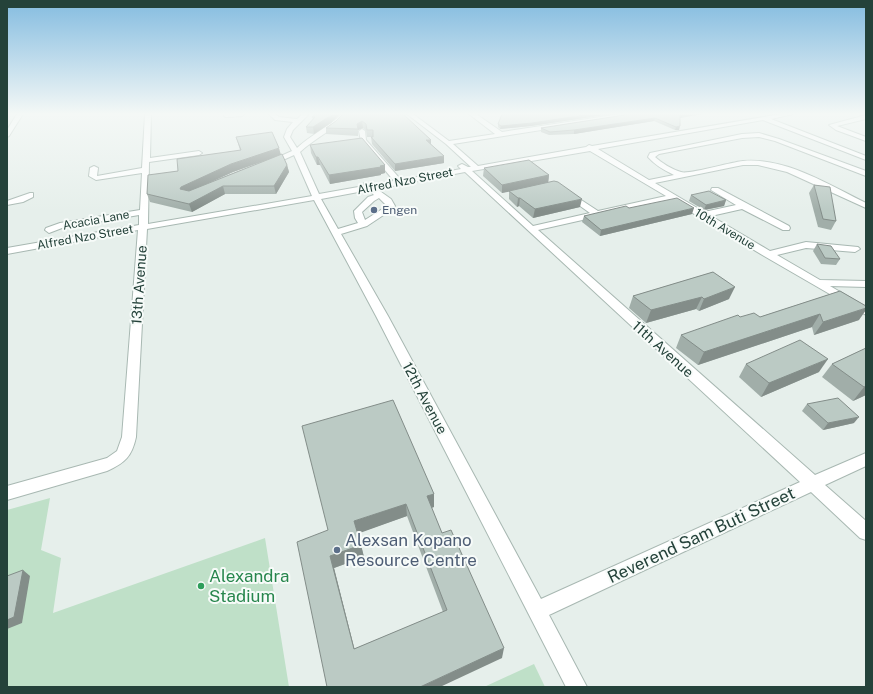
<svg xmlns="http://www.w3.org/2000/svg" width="873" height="694" font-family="'Public Sans',sans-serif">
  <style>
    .green { fill: #bfe0c8 }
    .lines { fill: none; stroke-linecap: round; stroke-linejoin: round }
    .minor-casing { stroke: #a8b8b2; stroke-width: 2 }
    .minor { fill: #fff; fill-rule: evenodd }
    .wall { fill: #a1aea9; fill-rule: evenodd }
    .shaded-wall { fill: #838d89 }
    .building { fill: #bbcac4; stroke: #838d89; fill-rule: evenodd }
    .service-dot { fill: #5c6f8a; stroke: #f7fbf9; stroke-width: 1.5 }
    .leisure-dot { fill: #2e9e5b; stroke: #f7fbf9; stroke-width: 1.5 }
    .labels { text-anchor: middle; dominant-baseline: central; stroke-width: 4; stroke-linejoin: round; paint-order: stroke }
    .far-street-label { font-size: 12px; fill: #24423a; stroke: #f7fbf9 }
    .far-service-label { font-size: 12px; fill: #4e5e75; stroke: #f7fbf9; text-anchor: start }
    .street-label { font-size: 14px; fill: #24423a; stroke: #f7fbf9 }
    .near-street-label { font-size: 17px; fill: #24423a; stroke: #f7fbf9 }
    .near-service-label { font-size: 17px; fill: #4e5e75; stroke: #f7fbf9; text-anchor: start }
    .near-leisure-label { font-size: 17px; fill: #27864d; stroke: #f7fbf9; text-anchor: start }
  </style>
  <rect width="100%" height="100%" fill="#e6efeb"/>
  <g class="green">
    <polygon points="50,498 41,550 61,558 53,613 265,538 289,687 7,687 7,510"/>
    <polygon points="534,664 545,687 484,687"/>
  </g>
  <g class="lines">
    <defs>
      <g id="minor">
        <polygon points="17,114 23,114 9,136 7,137 7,130"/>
        <path d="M145,114H151L150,158L199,151L202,153L199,155L149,162L148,224L312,196L294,155L272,165H269L265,163L292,151L284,137L287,129L293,122L275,120L269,114H275L279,117L297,119L303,114H309L293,130L290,137L297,148C311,135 328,127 342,114H348C334,130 315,138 300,152L319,194L364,186V183H367L372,185L394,181L361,141L359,131L362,129L365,131L366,140L401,180L461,169L458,166L462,164L468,167H471L446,144L407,114H413L449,141L495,134L469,114H476L502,132L620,114H633L630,116L453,144L478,166L586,147L589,145L592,146L781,114H793L771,119L866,156V160L763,120L598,149L649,180L674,175C664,170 655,165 648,157L650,153L742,134L759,133L779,139L866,171V176L775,141L759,137L742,138L659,154L655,157C662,163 671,169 681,172C688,175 731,162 743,161C786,157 829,185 866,203V208L787,172L758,165H743L655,183L704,212L736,205L711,190L712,188H718L789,226L790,228L789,230H783L742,209L711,216L770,251L806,242L858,247L860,249L855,252L806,248L777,255L820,280L866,281V287L830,286L866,307V315L764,256L671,200L538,230L815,475L866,453V466L825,485L866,521V540L860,538L811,492L549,615L587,687H566L376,316L314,200L147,229L136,437C132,456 125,463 107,471L7,500V486L107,458L117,451L122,437L138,230L7,254V248L139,225V215L62,228L49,233L45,230L46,228L60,223L140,210L142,173L96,180L89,176L90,168L94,166L98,168L97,176L142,168ZM590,151L666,196L598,211L569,192L565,194L566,196L590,213L533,226L472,171ZM465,172L800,482L541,599L388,316L341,234L367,226L394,208L395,206L391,199L377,189ZM369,190L374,195L368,197L354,211L355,218L358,223L338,229L321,199ZM379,198L387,206L365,220L362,212L374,201Z"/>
        <polygon points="224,114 245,114 242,116 226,117 224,116"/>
        <polygon points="866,115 866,119 837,126 866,137 866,141 836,130 829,125"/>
        <polygon points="30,193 33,193 33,197 23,202 7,205 7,201"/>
      </g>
    </defs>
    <use href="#minor" class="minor-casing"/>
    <use href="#minor" class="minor"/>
  </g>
  <g class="wall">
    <polygon points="316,114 340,114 331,123 314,134 307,133 306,127 313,120 312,117"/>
    <polygon points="343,114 431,140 431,144 444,163 395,171 372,144 371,137 373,137 367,137 366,131 363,128 358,130 358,136 326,134 326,128 336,121"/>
    <polygon points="502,114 611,114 531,126 500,129 498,127 498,124"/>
    <polygon points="631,114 702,114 680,118 679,130 675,130 654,121 574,134 549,135 541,132 541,128"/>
    <path d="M236,137L281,154L287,165L289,172L276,194H225L192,212L150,202L147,194L178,171L240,150ZM264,161L203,185L233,172Z"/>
    <polygon points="310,145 385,165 385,173 381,174 381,175 330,184 320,165 317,165 311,153"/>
    <polygon points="484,168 549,175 548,183 580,207 533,218 519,206 517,207 509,199 509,191 502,193 483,176"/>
    <polygon points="814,185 836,221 831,230 818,227 809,193"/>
    <polygon points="691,195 726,200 724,206 704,210 689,201"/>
    <polygon points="629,208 692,214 600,236 582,222 584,216"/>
    <polygon points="817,244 840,259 836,265 821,264 813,251"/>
    <polygon points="713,272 729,299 699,311 696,309 646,323 629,308 633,296"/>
    <polygon points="840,291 859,320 814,335 812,327 698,365 676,348 681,335 740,317 760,317"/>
    <polygon points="866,348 866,395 853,401 822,377 832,364"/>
    <polygon points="746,364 819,372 761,397 739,377"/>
    <polygon points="807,404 854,423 823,430 802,411"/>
    <path d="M434,494V507L431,508L442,533L502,658L327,687L328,530ZM407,516L443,612L354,649L334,568L364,557L358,533Z"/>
  </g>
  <g class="shaded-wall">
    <polygon points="333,114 340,114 331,123 314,134 313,127"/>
    <polygon points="591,114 611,114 531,126 500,129 501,126"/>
    <polygon points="684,114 702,114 679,118 680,115"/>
    <polygon points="655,118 654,121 574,134 574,130"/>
    <polygon points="362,121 363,128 358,130 357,124"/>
    <polygon points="680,126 679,130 675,130 676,127"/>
    <polygon points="426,140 431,140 431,146"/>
    <polygon points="279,148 281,155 233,172 183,195 180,189 181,187 231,164"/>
    <polygon points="444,156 444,163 395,171 395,164"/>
    <polygon points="316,157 318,157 320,165 317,165"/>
    <polygon points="287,165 289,172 276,194 274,186"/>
    <polygon points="385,165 385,173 381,174 381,175 330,184 329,175"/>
    <polygon points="549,175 548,184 502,193 502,185"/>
    <polygon points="223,186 225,194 192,212 189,204"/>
    <polygon points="518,198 520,198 519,206 517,207"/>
    <polygon points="582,199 580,207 533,218 535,209"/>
    <polygon points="726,200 724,206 704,210 706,205"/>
    <polygon points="694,208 692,214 600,236 601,230"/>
    <polygon points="735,287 729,299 699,311 704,299"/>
    <polygon points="702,297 696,309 646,323 651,310"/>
    <polygon points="866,308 866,310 859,320 814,335 823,322"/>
    <polygon points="820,314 812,327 698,365 704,352"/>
    <polygon points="828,359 819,372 761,397 769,383"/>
    <polygon points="866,386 866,395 853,401 864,387"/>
    <polygon points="859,417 854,423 823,430 828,423"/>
    <polygon points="434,494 434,507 427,509 427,496"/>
    <polygon points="406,504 407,516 357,534 354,521"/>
    <polygon points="361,545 364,557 334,568 357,659 354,649 330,556"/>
    <polygon points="23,570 30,576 22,623 7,629 7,620"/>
    <polygon points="504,648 502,658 440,687 420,687"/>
  </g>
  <g class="building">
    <polygon points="316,114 333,114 330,116 313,127 306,127 315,117 312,117"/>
    <polygon points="343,114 403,114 431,140 426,140 444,156 395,164 371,137 373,137 373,130 367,130 366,124 362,121 357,124 358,129 326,128 336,121"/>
    <polygon points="502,114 591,114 532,123 501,126 498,124"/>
    <polygon points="631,114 684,114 680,115 680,126 676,127 655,118 574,130 550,132 541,128"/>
    <polygon points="272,132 279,148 231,164 181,187 180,189 189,191 282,154 287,165 274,186 223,186 189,204 147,194 148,175 178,171 177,159 241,150 236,137"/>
    <polygon points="362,138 385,165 380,166 381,167 329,175 318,157 316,157 310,145"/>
    <polygon points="529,160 549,175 502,185 484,168"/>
    <polygon points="554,181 558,182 582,199 535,209 520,198 518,198 509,191"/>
    <polygon points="814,185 830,187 836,221 823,219"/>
    <polygon points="709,191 726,200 706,205 691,195"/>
    <polygon points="677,198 694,208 601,230 584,216 626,206 629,208"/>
    <polygon points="817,244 831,246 840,259 825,258"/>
    <polygon points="713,272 735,287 704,299 702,297 651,310 633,296"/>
    <polygon points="840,291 866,306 866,308 823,322 820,314 704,352 681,335 738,315 740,317 754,313 760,317"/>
    <polygon points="800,340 828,359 769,383 746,364"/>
    <polygon points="866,348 866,386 864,387 832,364"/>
    <polygon points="838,398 859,417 828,423 807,404"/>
    <path d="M393,400L434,494L427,496L442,533L451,530L504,648L420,687H327L297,542L328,530L302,426ZM406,504L447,610L354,649L330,556L361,545L354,521Z"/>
    <polygon points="23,570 14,617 7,620 7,576"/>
  </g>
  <linearGradient id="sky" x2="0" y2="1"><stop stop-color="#84bce0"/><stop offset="0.54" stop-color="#f4f8f6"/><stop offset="1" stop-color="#f4f8f6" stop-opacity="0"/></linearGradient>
  <rect width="873" height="211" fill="url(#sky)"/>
  <g class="service-dot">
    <circle cx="374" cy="210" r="4"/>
    <circle cx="337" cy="550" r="4"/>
  </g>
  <circle class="leisure-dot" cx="201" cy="586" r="4"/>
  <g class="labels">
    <g class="far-street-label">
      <text transform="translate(405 181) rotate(-11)">Alfred Nzo Street</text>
      <text transform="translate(96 220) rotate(-10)">Acacia Lane</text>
      <text transform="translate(725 229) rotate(31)">10th Avenue</text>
      <text transform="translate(85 237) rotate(-10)">Alfred Nzo Street</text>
    </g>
    <g class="far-service-label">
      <text x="382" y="210">Engen</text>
    </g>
    <g class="street-label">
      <text transform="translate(139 285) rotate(-86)">13th Avenue</text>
      <text transform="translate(663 349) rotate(42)">11th Avenue</text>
      <text transform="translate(425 398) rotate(62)">12th Avenue</text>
    </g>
    <g class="near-street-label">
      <text transform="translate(701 535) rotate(-25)">Reverend Sam Buti Street</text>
    </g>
    <g class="near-service-label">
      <text x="345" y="540">Alexsan Kopano<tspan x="345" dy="20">Resource Centre</tspan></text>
    </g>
    <g class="near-leisure-label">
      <text x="209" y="576">Alexandra<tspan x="209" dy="20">Stadium</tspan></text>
    </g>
  </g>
  <rect width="873" height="694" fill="none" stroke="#24423a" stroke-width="16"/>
</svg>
